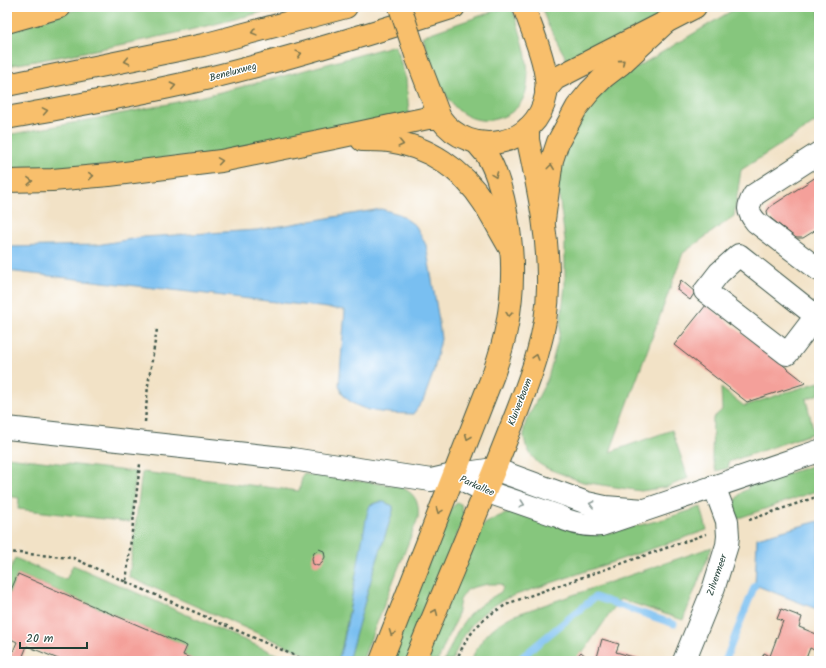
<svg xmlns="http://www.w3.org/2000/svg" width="826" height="668" font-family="Kalam,sans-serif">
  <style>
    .green { fill: #86c67d; stroke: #528258 }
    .water { fill: #79bff1; stroke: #4c7e92 }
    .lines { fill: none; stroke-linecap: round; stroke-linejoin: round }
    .stream { stroke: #79bff1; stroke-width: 7 }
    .building { fill: #f4a09a }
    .minor-casing { stroke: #3f564a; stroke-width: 24 }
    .major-casing { stroke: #3f564a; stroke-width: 24 }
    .highway-casing { stroke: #3f564a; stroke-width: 24 }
    .path { stroke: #3f564a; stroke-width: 2.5; stroke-dasharray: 3 3; stroke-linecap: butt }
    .minor { stroke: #fff; stroke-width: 22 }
    .major { stroke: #f8bf6c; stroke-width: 22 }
    .highway { stroke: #f8bf6c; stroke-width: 22 }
    .major-bridge-casing { stroke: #3f564a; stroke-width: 24; stroke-linecap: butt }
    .major-bridge { stroke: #f8bf6c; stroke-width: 22 }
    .oneway { stroke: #81784d }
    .oneway2 { stroke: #8f9e9a }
    .labels { text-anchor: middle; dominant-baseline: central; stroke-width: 3; stroke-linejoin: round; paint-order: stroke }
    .street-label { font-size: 10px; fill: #1f3d34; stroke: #fff }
  </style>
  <rect width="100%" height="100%" fill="#fff"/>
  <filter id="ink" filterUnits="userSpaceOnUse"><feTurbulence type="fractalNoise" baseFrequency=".025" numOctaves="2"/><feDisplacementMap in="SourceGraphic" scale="8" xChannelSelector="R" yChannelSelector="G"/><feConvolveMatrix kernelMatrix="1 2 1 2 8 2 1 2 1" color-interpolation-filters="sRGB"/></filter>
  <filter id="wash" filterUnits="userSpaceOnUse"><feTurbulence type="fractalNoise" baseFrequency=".012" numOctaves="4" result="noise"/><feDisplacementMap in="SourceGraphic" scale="16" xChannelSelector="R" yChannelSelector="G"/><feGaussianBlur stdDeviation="0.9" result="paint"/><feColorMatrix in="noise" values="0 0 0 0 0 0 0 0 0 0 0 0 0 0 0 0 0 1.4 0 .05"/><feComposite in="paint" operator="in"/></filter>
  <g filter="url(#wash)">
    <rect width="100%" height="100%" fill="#f2e2c6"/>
    <g class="green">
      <path d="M84,7H281C191,32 99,50 7,66V30Z"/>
      <path d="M506,7H512C524,43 549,110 491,120C478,122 462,116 453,105C438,87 430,58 422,36Z"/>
      <polygon points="542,7 681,7 568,62 547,23"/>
      <polygon points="738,7 819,7 819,120 741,170 734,216 683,253 610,452 672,430 688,478 667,487 641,491 583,482 546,468 538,463 531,455 526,446 524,437 524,428 527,419 548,378 559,336 565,286 565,240 558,187 565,150 592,102 619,78"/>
      <path d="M395,45L406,79L409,113L218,154L7,175V135C73,123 139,111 204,96C268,81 331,63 395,45Z"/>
      <polygon points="819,382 819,394 806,399 814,433 728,462 729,468 716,471 712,458 713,418 722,410 721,388 744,406"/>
      <polygon points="7,457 136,472 130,522 18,509 19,498 7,496"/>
      <path d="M811,466L819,490L736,519C734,506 734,494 748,489V486Z"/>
      <path d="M142,472L299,491L303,474L398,486C414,492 420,501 418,518L362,661H348L372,576L393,511V506C386,502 374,499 369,508L341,652L338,661H321L129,577Z"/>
      <polygon points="457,503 461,504 464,517 408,661 388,661 451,508"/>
      <path d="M701,507L707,530L507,598C475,615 466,628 452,661H444C450,649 455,635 462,624C471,610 487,600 501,592L503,587L501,584H488L474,587L467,590L464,594L460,600L456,621L448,636L438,661H422L482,526C495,517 506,512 522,512L609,533L664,519Z"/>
      <path d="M712,547L683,620L620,599L577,661H471C479,640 492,626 512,616Z"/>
      <polygon points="15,558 66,580 73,565 292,661 197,661 183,655 187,646 18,574 7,599 7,577"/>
    </g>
    <g class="water">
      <path d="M381,209L399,214L416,226L426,245L438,315L441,339L433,374L423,401L413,414C390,413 362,414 345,397C342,394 341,390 339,386L345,310L7,271V247L97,245L143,237L257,230Z"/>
      <polygon points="380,502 384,502 393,506 393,511 372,576 348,661 338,661 344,640 367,514 370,505"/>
      <polygon points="819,521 819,610 755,585 757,538"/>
    </g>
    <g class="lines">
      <g class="stream">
        <polyline points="517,661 595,597 674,624"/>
        <polyline points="725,661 755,585"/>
      </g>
    </g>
    <g id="blocks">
      <g class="building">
        <polygon points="819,175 819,228 803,238 796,238 768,216 767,211 770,207"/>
        <polygon points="681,280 695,292 690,300 677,290"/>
        <polygon points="706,305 806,383 747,402 674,345"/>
        <polygon points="319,549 324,551 325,557 322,563 318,566 313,564 312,558 314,553"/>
        <polygon points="18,574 187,646 183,655 197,661 63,661 27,646 21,661 9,661 17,642 7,637 7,599"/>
        <polygon points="781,609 802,617 799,627 819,635 819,648 818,652 810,648 805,661 761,661 764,653 770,656 783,621 777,619"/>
        <polygon points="602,639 619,644 616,652 647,661 596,661"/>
        <polygon points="581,652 587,657 583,661 577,661 575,659"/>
      </g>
    </g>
  </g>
  <g filter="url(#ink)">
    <use href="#blocks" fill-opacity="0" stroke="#3f564a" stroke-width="1"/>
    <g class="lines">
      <defs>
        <g id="minor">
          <path d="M819,153L754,195C747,207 747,211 756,222L819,270"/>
          <polyline points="816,316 787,354 705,291 719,273 739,255 816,316 819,318"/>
          <polyline points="7,428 292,459 431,480 453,475 494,469 587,503 605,507 644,510"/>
          <path d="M469,483L485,491L558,516C572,524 585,526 601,525L819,451"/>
          <polyline points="684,661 714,587 727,545 728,536 727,521 714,486"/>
        </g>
        <g id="major">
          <path d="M417,58L440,118C470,160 537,147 546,95C550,69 532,31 524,7"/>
          <path d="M381,661L493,375C499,358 504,342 507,325C510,309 512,292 512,276C513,243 504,181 486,154C483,150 479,146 476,142"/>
          <path d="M415,661C445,587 477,514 506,440C525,391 548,340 548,286C549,236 538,189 528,140V128"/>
        </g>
        <g id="highway">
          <polyline points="7,22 60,7"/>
          <polyline points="7,85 203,45 346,7"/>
          <polyline points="546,90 555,79 695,7"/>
          <path d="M7,118C75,105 143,94 209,78C292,58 373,33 454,7"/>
          <path d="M362,140C371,140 380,140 389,141C428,146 463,170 484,203C493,217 501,233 510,248"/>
          <polyline points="7,181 52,180 109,175 221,161 334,138 428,118 440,118"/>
          <polyline points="544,220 552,160 558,142 577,107 590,91 604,77 621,64 666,22"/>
        </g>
      </defs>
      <use href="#minor" class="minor-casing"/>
      <use href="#major" class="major-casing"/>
      <use href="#highway" class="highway-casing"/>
      <g class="path">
        <polyline points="145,422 148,385 157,329"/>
        <polyline points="749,520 819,496"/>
        <polyline points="7,552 73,558 126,582 140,464"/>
        <polyline points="126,582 307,661"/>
        <path d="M456,661C469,631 483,616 512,602L706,534"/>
      </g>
      <use href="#minor" class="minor"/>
      <use href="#major" class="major"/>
      <use href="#highway" class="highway"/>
      <defs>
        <polyline id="major-bridge" points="400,7 417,58"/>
      </defs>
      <use href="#major-bridge" class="major-bridge-casing"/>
      <use href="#major-bridge" class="major-bridge"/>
    </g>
    <defs><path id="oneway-chevron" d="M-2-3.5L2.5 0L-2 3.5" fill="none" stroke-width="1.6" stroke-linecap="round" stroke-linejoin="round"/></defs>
    <g class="oneway">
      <use href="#oneway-chevron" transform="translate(254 32) rotate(165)"/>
      <use href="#oneway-chevron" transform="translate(299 54) rotate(-15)"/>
      <use href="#oneway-chevron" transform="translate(127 61) rotate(168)"/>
      <use href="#oneway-chevron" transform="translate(622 62) rotate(-41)"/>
      <use href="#oneway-chevron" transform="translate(173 86) rotate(-12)"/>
      <use href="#oneway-chevron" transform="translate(45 111) rotate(-10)"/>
      <use href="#oneway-chevron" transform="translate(401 144) rotate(13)"/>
      <use href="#oneway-chevron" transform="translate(220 161) rotate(-9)"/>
      <use href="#oneway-chevron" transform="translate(551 167) rotate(-83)"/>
      <use href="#oneway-chevron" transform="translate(495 175) rotate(70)"/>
      <use href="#oneway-chevron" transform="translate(91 176) rotate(-5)"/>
      <use href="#oneway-chevron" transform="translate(30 181) rotate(-2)"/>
      <use href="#oneway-chevron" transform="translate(509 314) rotate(96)"/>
      <use href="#oneway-chevron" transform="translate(536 357) rotate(-73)"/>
      <use href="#oneway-chevron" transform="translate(468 437) rotate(112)"/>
      <use href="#oneway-chevron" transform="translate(439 511) rotate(111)"/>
      <use href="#oneway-chevron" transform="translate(435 612) rotate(-67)"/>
      <use href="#oneway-chevron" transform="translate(392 633) rotate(111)"/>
    </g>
    <g class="oneway2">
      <use href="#oneway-chevron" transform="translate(522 504) rotate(19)"/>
      <use href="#oneway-chevron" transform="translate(592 504) rotate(-166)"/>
    </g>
  </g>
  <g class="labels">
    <g class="street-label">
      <text transform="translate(233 72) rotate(-15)">Beneluxweg</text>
      <text transform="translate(520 402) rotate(-69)">Kluiverboom</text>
      <text transform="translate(477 486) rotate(24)">Parkallee</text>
      <text transform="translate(717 575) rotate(-71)">Zilvermeer</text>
    </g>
  </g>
  <rect width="826" height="668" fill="none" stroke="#fff" stroke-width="24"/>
  <path d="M20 642v6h67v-6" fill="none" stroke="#1f3d34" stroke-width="2"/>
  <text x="26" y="642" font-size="12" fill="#1f3d34" stroke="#ffffff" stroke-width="3" paint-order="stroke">20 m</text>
</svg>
